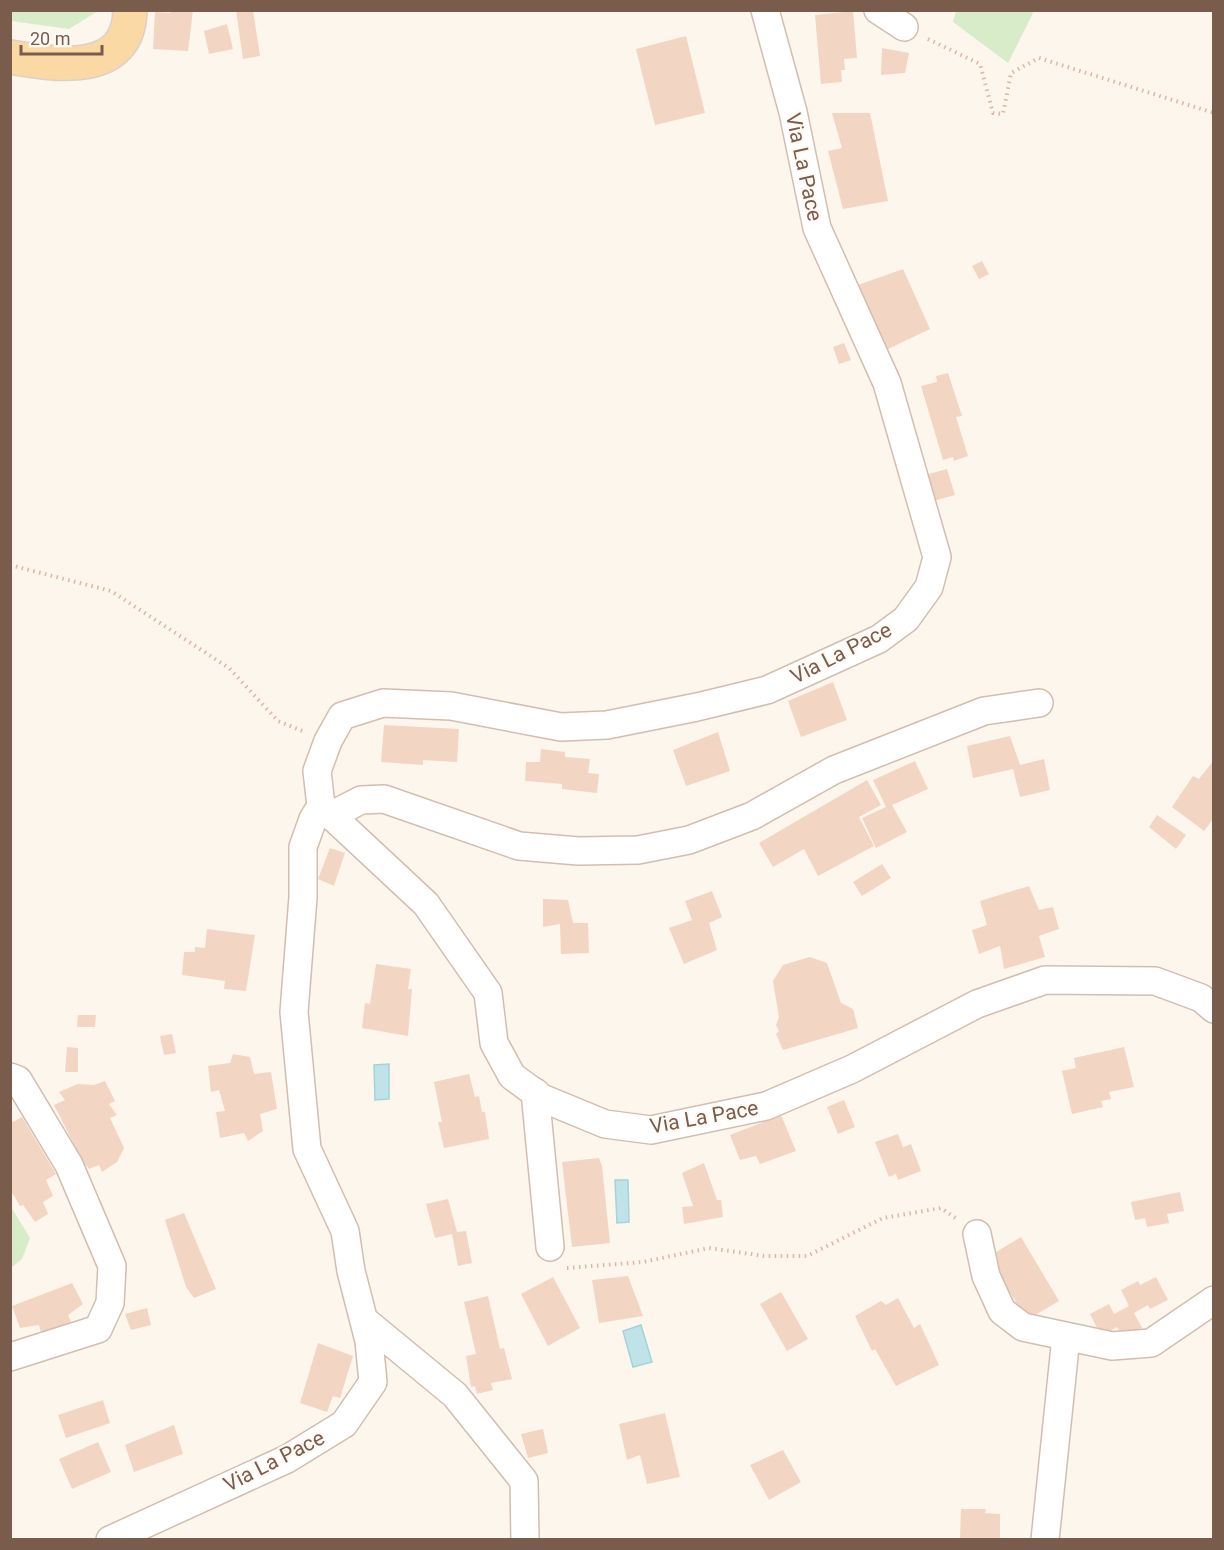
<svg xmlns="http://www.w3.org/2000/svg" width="1224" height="1550" font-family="Roboto,sans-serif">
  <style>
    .green { fill: #d8ecc9 }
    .water { fill: #bfe3e8; stroke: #a5d3da; stroke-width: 1.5 }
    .building { fill: #f3d5c3 }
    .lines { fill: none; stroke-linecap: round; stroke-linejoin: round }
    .minor-casing { stroke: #d1beb0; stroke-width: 30 }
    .major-casing { stroke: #dad1cd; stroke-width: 36 }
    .path { stroke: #d9b8a5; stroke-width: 4; stroke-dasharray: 1.5 4.5; stroke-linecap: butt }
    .minor { stroke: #fff; stroke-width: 27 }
    .major { stroke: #fbd9a5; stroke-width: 33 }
    .labels { text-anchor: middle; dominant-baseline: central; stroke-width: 4.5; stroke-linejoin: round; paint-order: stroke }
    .street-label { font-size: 21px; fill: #7a5c4d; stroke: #fffaf3 }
  </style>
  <rect width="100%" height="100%" fill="#fdf6ec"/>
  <g class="green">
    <polygon points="11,10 98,10 98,11 69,29 11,21"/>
    <polygon points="956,11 956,10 1034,11 1008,63 953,22"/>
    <polygon points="10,1205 30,1238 22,1259 11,1268"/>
  </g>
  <g class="water">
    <polygon points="389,1064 389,1099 375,1100 374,1065"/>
    <polygon points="615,1180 628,1180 629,1222 617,1223"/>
    <polygon points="641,1325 652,1362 633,1367 623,1331"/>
  </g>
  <g class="building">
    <polygon points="170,10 193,10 188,51 153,49 155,12 170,13"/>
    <polygon points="236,10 253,10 260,56 243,59"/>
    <polygon points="853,11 857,58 844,59 845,70 841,70 842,82 821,84 815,15"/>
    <polygon points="227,24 233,49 209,54 204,31"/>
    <polygon points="686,36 705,113 655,125 636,49"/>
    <polygon points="882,48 909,53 905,73 881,75"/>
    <polygon points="832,113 870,113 888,201 843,209 828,151 842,148"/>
    <polygon points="982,261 989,274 979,279 972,266"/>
    <polygon points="903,269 930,329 884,351 855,286"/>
    <polygon points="844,343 851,360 839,364 833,347"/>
    <polygon points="948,373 962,416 956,417 968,456 954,461 953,457 943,460 921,386 937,382 936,376"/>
    <polygon points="947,469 955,495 933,501 925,475"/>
    <polygon points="833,682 847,720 801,737 788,701"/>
    <polygon points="384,725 459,729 457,762 423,760 423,765 381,762"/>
    <polygon points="718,732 730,771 686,786 673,750"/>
    <polygon points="1010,736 1020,765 1044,759 1050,790 1020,797 1013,769 973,778 967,746"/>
    <polygon points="541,749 565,752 565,757 590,759 588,773 599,774 597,793 562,789 562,784 525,781 526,762 540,762"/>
    <polygon points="1214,760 1214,818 1204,831 1172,807 1193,776 1199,779"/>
    <polygon points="915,761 928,789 892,805 907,832 876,848 862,818 886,807 873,780"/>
    <polygon points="867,780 881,805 859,817 874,846 818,876 804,849 773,867 759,843"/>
    <polygon points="1157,815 1186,835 1176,849 1149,827"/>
    <polygon points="330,848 345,853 334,886 318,879"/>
    <polygon points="882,864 891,878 862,896 853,882"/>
    <polygon points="1029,886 1039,910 1053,907 1059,929 1039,936 1045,957 1004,969 1000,946 979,954 972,930 987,925 980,901"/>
    <polygon points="712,891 722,917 709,923 717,950 684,964 669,928 692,920 685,901"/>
    <polygon points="543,899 568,900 573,923 588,923 589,953 561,954 560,924 543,927"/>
    <polygon points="207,929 255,935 246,991 224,989 225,981 182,975 184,952 195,952 195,947 205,948"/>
    <polygon points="810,957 827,963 841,1003 853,1009 858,1028 783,1050 776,1034 779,1031 776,1025 779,1017 773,981 783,965"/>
    <polygon points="376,964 411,969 408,989 412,989 408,1036 362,1028 365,1003 370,1004"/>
    <polygon points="78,1015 96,1015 95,1027 77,1027"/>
    <polygon points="172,1034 176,1053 164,1055 160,1036"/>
    <polygon points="67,1047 78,1048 78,1072 65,1072"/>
    <polygon points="1124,1047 1134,1087 1109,1092 1111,1099 1101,1101 1103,1107 1072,1114 1062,1071 1076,1068 1074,1058"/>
    <polygon points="233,1054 250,1057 254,1074 271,1072 277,1109 260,1114 263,1131 248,1141 244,1133 220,1138 216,1112 225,1111 219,1090 211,1092 208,1066 230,1063"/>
    <polygon points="469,1074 475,1097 479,1096 482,1112 485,1112 489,1139 444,1148 438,1122 442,1122 434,1082"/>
    <polygon points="105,1081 115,1101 109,1104 117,1115 110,1118 124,1148 117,1162 102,1172 99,1165 89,1169 82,1160 54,1105 65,1100 59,1092 78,1084 94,1085"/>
    <polygon points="844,1100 855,1127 838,1134 827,1107"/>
    <polygon points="781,1115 796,1151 760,1164 756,1156 740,1160 730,1135"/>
    <polygon points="22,1117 56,1174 46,1180 53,1196 43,1202 48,1214 35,1222 23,1205 20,1206 10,1189 10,1118 13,1122"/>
    <polygon points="898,1134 903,1147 911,1144 921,1171 898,1180 896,1174 889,1177 875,1142"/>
    <polygon points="599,1158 602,1166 610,1243 572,1247 562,1162"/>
    <polygon points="704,1163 717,1200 721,1200 723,1217 684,1224 682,1207 693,1206 682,1173"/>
    <polygon points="1180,1192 1184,1211 1167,1214 1169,1223 1147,1227 1145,1218 1135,1220 1131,1202"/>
    <polygon points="448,1199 457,1232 466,1231 472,1263 458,1266 452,1234 435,1238 426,1204"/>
    <polygon points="184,1213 216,1289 194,1298 186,1287 165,1220"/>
    <polygon points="1021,1237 1059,1301 1027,1320 988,1257"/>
    <polygon points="628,1276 643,1316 599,1323 592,1280"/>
    <polygon points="553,1277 580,1328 548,1346 521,1294"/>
    <polygon points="1156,1277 1168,1300 1150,1309 1148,1305 1134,1313 1142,1328 1123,1338 1117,1327 1101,1336 1090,1314 1109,1304 1114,1314 1129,1306 1121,1290 1138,1281 1140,1285"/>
    <polygon points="72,1283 83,1304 68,1315 71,1322 41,1333 39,1325 20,1328 12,1306"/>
    <polygon points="781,1292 808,1339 787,1351 760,1304"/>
    <polygon points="488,1296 500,1349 504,1348 512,1379 491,1383 493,1390 477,1394 475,1386 471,1387 466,1356 476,1354 464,1302"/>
    <polygon points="898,1298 914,1328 920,1324 939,1365 896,1386 875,1349 872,1351 855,1316 881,1301 886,1305"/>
    <polygon points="147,1308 151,1325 131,1330 125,1314"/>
    <polygon points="318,1343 353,1356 340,1398 333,1396 327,1412 300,1403"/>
    <polygon points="103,1400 110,1423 66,1438 58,1415"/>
    <polygon points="665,1413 680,1477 647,1484 640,1455 627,1460 619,1424"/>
    <polygon points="174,1425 183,1454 134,1472 125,1445"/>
    <polygon points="543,1429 548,1453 528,1458 521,1434"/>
    <polygon points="98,1442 111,1472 72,1489 59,1459"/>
    <polygon points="783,1450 801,1482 769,1500 750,1465"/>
    <polygon points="961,1509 986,1509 985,1513 1000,1514 1000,1539 960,1539"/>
  </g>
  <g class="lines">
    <defs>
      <g id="minor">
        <polyline points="878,10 904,27"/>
        <polyline points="321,806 426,904 488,993 494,1043 512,1076 542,1098 605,1124 651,1130 766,1106 852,1069 977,1004 1045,980 1155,981 1201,998 1214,1009"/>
        <polyline points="330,816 361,800 384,799 519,846 578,851 638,850 689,840 752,816 834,770 984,711 1039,703"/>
        <polyline points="10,1077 18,1080 69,1165 112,1266 110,1303 98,1329 10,1357"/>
        <polyline points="535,1092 550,1247"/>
        <polyline points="977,1234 986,1276 1002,1311 1023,1327 1112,1346 1151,1343 1214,1300"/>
        <polyline points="364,1320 455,1395 524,1481 525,1540"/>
        <polyline points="110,1540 287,1459 344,1424 373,1382 369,1341 351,1271 345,1231 307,1149 294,1012 303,897 303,847 313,819 321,806 317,771 328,741 342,716 383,703 451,706 561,727 607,725 697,707 767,690 879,639 906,619 929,587 937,557 887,383 817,228 793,112 765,10"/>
        <polyline points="1045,1540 1066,1337"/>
      </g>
      <path id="major" d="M10,57C56,65 129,77 130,10"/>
    </defs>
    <use href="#minor" class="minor-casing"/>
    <use href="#major" class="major-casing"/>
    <g class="path">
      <polyline points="928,39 980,64 993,113 1003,114 1011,73 1039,58 1214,113"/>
      <polyline points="10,565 111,591 229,668 278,721 305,732"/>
      <polyline points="567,1268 643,1262 709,1248 764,1256 807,1256 883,1218 941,1208 957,1219"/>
    </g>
    <use href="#minor" class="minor"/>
    <use href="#major" class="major"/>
  </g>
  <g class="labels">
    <g class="street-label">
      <text transform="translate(804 167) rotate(78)">Via La Pace</text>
      <text transform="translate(841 653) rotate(-27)">Via La Pace</text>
      <text transform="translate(704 1117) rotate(-10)">Via La Pace</text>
      <text transform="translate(274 1461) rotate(-27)">Via La Pace</text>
    </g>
  </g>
  <rect width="1224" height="1550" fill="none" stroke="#7a5c4d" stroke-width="24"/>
  <path d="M21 45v9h81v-9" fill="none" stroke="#7a5c4d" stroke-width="3"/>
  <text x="30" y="45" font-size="18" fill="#7a5c4d" stroke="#fffaf3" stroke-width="4.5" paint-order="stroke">20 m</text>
</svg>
